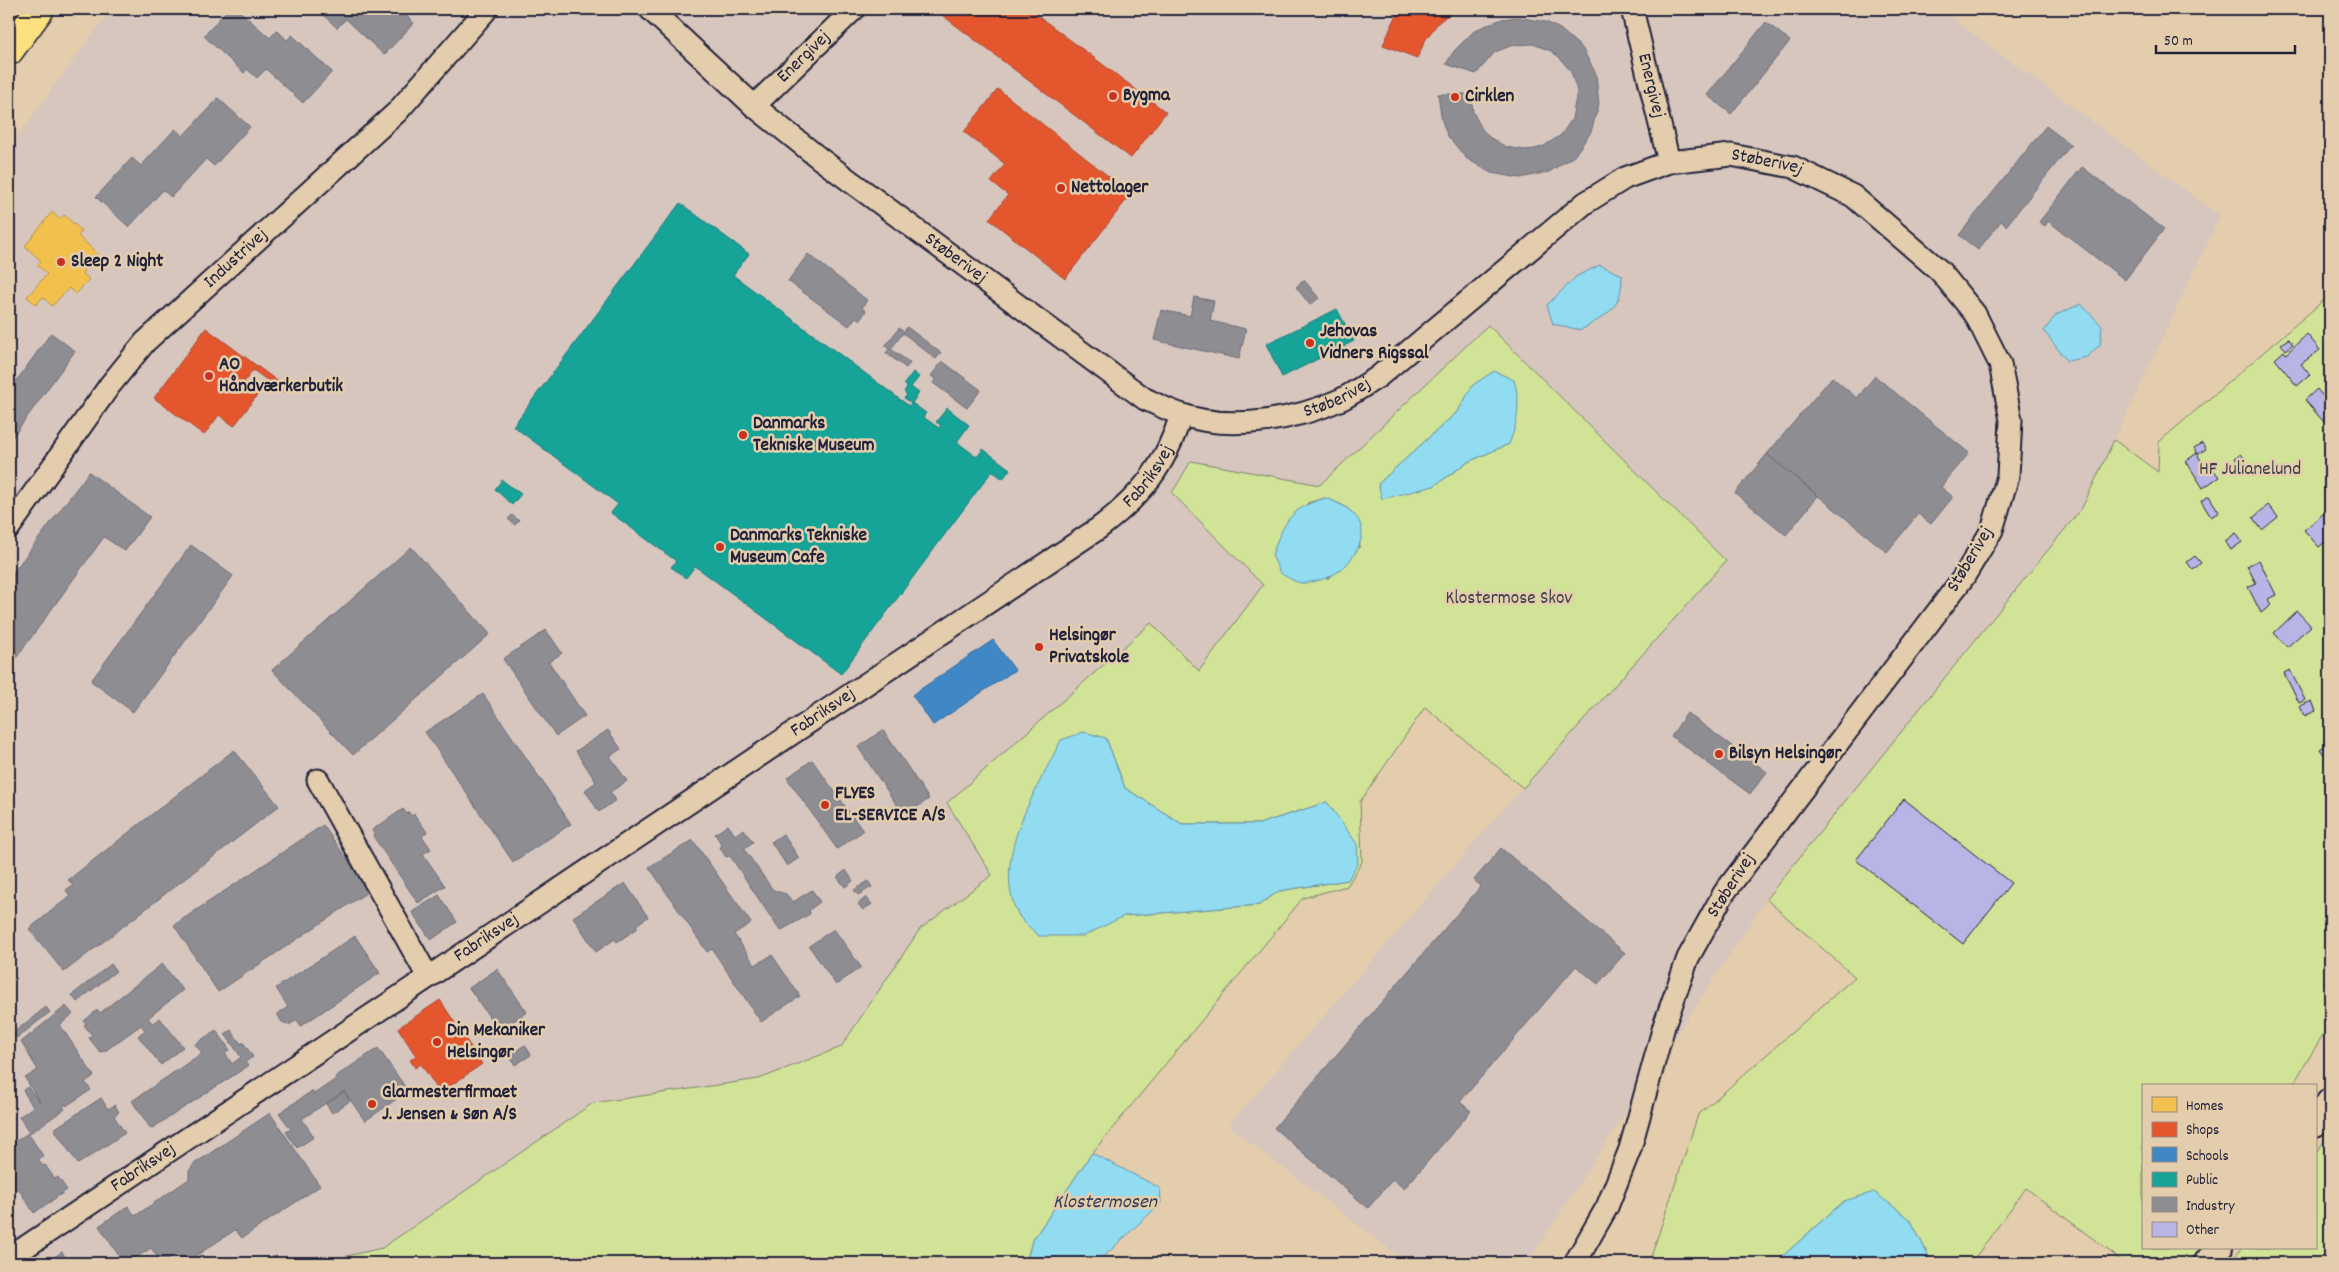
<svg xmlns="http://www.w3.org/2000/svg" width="2339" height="1272" font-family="Dekko,sans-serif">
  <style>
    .built { fill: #d6c6be }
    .green { fill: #d1e397; stroke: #7a8269; fill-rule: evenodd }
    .water { fill: #91dcf1; stroke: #6592a8 }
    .homes { fill: #f2c14e; stroke: #b49148 }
    .shops { fill: #e4572e; stroke: #aa4732 }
    .schools { fill: #3f88c5; stroke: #36699c }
    .public { fill: #17a398; stroke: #1a7c7c }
    .industry { fill: #8d8d92; stroke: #6d6d78 }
    .building { fill: #b9b4e6; stroke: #22223b }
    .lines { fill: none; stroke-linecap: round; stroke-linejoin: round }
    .minor-casing { stroke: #22223b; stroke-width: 25 }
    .tertiary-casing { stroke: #22223b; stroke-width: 30 }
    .primary-casing { stroke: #22223b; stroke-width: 31 }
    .minor { stroke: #e3cdad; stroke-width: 21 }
    .tertiary { stroke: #e3cdad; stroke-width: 26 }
    .primary { stroke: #fce080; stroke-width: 28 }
    .poi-dot { fill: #c8321e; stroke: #e3cdad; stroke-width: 2 }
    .labels { text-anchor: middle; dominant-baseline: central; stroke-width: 5; stroke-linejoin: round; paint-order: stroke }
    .street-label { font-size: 19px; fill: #22223b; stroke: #e3cdad }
    .poi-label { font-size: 19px; font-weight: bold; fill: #22223b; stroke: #e3cdad; text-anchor: start }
    .park-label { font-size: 19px; fill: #3c3f49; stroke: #e3cdad }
    .water-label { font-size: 20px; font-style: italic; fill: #333e56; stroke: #e3cdad }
  </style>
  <rect width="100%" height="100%" fill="#e3cdad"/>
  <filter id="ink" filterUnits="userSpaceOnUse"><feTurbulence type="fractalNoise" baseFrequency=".02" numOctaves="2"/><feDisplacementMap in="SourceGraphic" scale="10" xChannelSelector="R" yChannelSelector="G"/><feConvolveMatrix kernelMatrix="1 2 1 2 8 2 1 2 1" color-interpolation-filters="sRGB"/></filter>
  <g filter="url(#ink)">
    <polygon class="built" points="111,9 1940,9 2220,216 2082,508 1766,899 1527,1263 1408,1263 1228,1126 1563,741 1726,561 1488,325 1320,485 1191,461 1172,493 1264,585 1199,671 1152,624 948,803 993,875 920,929 841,1047 759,1079 593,1103 382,1248 316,1263 9,1263 9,148"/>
    <g class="green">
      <polygon points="2330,295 2330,1023 2292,1086 2143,1086 2143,1248 2211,1248 2199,1263 2125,1263 2026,1188 1971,1263 1932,1263 1910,1219 1844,1201 1775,1263 1649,1263 1698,1115 1855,977 1766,899 2082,508 2114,440 2158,472 2159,442"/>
      <path d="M1488,325L1726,561L1523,788L1425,707L1360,802L1362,862L1347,886L1303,898L1092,1153L1032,1241L1026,1263H316L382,1248L593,1103L759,1079L841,1047L920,929L992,875L947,803L1151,623L1199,671L1263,585L1172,493L1191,461L1320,485ZM1474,385L1509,444L1468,462L1434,486L1378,484L1458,411ZM1325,498C1357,509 1356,515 1360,546L1345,566L1327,579L1307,503ZM1106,738L1125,788L1182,824H1259L1327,802L1348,880L1279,891L1259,905L1124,916Z"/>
      <polygon points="2330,1133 2330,1263 2230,1263 2242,1248 2315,1248 2315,1154"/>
    </g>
    <g class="water">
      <path d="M1600,265L1622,275C1622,309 1608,314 1581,330L1553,324L1547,305L1577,276Z"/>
      <polygon points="2081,304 2102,326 2100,345 2087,357 2067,361 2044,331 2056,315"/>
      <path d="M1494,371L1514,380C1521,403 1518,422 1509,444L1468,462L1434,486L1382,499L1378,484L1458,411L1473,385Z"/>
      <path d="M1325,498C1358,509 1374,528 1351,559C1342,571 1330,578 1316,581C1311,582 1305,584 1301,583C1294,582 1286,576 1280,573L1272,555C1284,522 1290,508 1325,498Z"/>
      <path d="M1084,732L1106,738L1125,788L1182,824H1259L1327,802L1357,844L1358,863L1348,880L1279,891L1259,905L1124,916L1084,936H1039C1033,930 1022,922 1018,914C990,858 1037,790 1061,740Z"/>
      <polygon points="1092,1153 1160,1188 1161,1203 1097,1263 1026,1263 1032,1241"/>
      <polygon points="1874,1192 1910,1219 1932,1263 1775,1263 1844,1201"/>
    </g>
    <polygon class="homes" points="52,212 59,219 64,215 82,231 78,236 98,254 82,273 89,279 76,294 69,288 52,306 43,297 36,305 27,297 47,274 37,265 41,261 25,246"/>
    <g class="shops">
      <polygon points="947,9 1029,9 1166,112 1131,158 942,15"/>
      <polygon points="1403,9 1455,9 1438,23 1426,39 1417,58 1383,45 1395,18"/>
      <polygon points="998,89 1131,194 1065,279 989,219 1008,195 991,182 1005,164 964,132"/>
      <polygon points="206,328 288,389 285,393 253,370 244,382 259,393 234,426 219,415 204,435 154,398"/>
      <polygon points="440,1000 482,1064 440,1093 421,1064 415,1068 410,1060 416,1056 398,1028"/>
    </g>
    <polygon class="schools" points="993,640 1015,670 933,725 912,695"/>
    <g class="public">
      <polygon points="680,203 749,254 733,275 909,406 911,403 904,398 907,395 904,392 907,387 904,384 913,372 919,377 911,387 919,393 912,403 926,413 923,417 939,428 941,425 936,422 947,408 969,425 957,442 977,457 983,449 1010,469 1003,479 992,471 841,674 695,566 686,578 671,567 676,561 611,513 618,504 513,426"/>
      <polygon points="1337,309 1354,341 1344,346 1346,351 1332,358 1330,353 1282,377 1266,344"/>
      <polygon points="502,480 521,494 512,505 495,489"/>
    </g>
    <g class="industry">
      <polygon points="228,9 237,9 270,38 277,30 287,40 292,35 332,72 303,103 266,69 257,78 247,69 244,73 204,36"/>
      <polygon points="317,9 399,9 414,23 384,55 346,19 337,28"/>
      <polygon points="1517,17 1546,22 1560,29 1582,48 1596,74 1599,104 1591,132 1574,156 1549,172 1520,178 1491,173 1466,158 1447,135 1442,121 1438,94 1471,94 1473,112 1482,129 1489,137 1506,147 1525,150 1535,149 1544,146 1561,135 1572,119 1577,91 1571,72 1559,57 1551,51 1533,44 1513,45 1495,52 1476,74 1446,64 1454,51 1475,30 1502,19"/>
      <polygon points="1766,22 1790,41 1731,114 1707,95"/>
      <polygon points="218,98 250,127 214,166 206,159 171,197 163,190 129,227 96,197 132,158 141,166 175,129 183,136"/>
      <polygon points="2046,126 2071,145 2006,226 2001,221 1978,250 1959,235"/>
      <polygon points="2082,167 2164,229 2125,280 2048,221 2045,226 2039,222"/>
      <polygon points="808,254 867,300 862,308 866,311 860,320 856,317 849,326 788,281"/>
      <polygon points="1304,280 1319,298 1310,305 1296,287"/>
      <polygon points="1194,297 1214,301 1210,321 1246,329 1239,359 1154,340 1161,310 1190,316"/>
      <polygon points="907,327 941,353 936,359 903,333 891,349 910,363 906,368 886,353 889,349 885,346 899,328 904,332"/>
      <polygon points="51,333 75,351 9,442 9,391"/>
      <polygon points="942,361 981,390 967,408 933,383 936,379 931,376"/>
      <polygon points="1875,376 1969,453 1941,487 1953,497 1931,524 1918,514 1887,552 1767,454 1832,377 1857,398"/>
      <polygon points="1767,454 1818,496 1786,535 1735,493"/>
      <polygon points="89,472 150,517 125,551 104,537 9,668 9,578"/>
      <polygon points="512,515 519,521 515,525 508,519"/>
      <polygon points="191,545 233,576 133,712 91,681"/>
      <polygon points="411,547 490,634 353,755 272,670"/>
      <polygon points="546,630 562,653 549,662 585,716 556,736 503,659"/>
      <polygon points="483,694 571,824 513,862 425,732"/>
      <polygon points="1687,713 1767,772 1750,794 1671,736"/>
      <polygon points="608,730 621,749 610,756 627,781 610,792 616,800 599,812 585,790 596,782 576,751"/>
      <polygon points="883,730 929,799 904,816 858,747"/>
      <polygon points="234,750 279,806 64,972 29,929 70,896 66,890 73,885 68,880"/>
      <polygon points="812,760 863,831 837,849 787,778"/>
      <polygon points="403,809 407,814 409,812 411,816 414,814 427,832 422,836 431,849 423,854 445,886 418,903 373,836 375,835 372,830"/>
      <polygon points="9,821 17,828 9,839"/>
      <polygon points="323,825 369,891 218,992 174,925"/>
      <polygon points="728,825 735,835 743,829 753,842 744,849 773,890 786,894 793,902 812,890 820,902 809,910 810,914 780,931 730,856 726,857 720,848 722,845 715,834"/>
      <polygon points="783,834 799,858 787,866 771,842"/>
      <polygon points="693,840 751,923 734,934 755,965 772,955 800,996 761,1022 712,949 707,952 649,867"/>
      <polygon points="1501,848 1625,953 1598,984 1576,966 1460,1102 1471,1111 1404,1189 1393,1179 1368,1208 1274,1128 1481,886 1474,880"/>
      <polygon points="846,870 853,881 845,887 837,877"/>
      <polygon points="868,881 872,887 858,895 854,890"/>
      <polygon points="625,883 648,917 636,925 638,928 617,942 615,939 596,952 573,917"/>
      <polygon points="439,895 457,922 431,940 412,912"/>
      <polygon points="866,897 872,904 863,910 858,904"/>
      <polygon points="834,929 861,967 836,985 809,946"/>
      <polygon points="355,936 380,973 301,1026 297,1020 289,1025 282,1022 277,1014 288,1007 276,988"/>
      <polygon points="111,964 116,971 77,1002 72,995"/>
      <polygon points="162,964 183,990 148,1018 153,1024 160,1018 183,1047 161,1065 138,1036 145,1030 141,1025 105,1051 100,1052 89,1038 92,1035 84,1025 86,1024 84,1021 97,1010 100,1013"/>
      <polygon points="497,969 527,1012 499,1031 469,988"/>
      <polygon points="66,1006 73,1014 60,1025 94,1076 85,1082 91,1090 66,1106 65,1104 63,1106 65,1109 30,1133 19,1117 33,1107 23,1090 28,1087 40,1102 25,1078 38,1070 21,1042"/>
      <polygon points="46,1007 50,1012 17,1038 13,1033"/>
      <polygon points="216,1030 230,1050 225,1053 232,1064 241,1057 225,1034 231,1030 241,1044 243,1042 253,1057 245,1062 248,1066 151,1129 132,1101 202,1053 195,1044"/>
      <polygon points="525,1045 531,1055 515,1065 509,1055"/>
      <polygon points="378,1048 408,1091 365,1121 344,1091 302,1119 314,1137 297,1148 286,1132 291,1129 279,1113 312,1091 314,1094 336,1079 335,1077"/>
      <polygon points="344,1092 350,1101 332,1113 326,1104"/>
      <polygon points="101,1098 108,1109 115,1105 119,1112 114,1116 125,1133 78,1164 54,1129"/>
      <polygon points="270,1113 320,1186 242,1238 235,1230 185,1263 177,1253 162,1263 151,1248 128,1263 122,1255 119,1256 99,1226 128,1206 135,1216 189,1179 189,1171 194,1164"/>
      <polygon points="28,1133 43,1156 38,1160 43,1166 45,1165 55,1179 58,1177 67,1190 34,1213 18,1188 9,1194 9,1146"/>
      <polygon points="62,1252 69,1263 45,1263"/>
    </g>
    <g class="building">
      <polygon points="2307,334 2320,350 2301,364 2310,375 2297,386 2275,359 2284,351 2286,354"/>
      <polygon points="2288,339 2293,344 2286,350 2281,344"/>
      <polygon points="2317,389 2330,405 2330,414 2323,421 2305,400"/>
      <polygon points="2202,443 2206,449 2198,454 2194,448"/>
      <polygon points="2197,453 2205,469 2210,465 2219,477 2203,488 2186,461"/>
      <polygon points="2241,454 2244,458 2238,463 2235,458"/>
      <polygon points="2209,496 2219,512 2211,517 2201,501"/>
      <polygon points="2268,505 2278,517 2262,530 2253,518"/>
      <polygon points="2330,508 2330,538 2319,547 2304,530"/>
      <polygon points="2236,533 2242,542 2231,550 2225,541"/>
      <polygon points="2195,556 2201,563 2193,570 2187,562"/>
      <polygon points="2259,560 2276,595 2268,599 2271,605 2261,613 2248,587 2256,583 2247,566"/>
      <polygon points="2297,611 2311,626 2287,647 2274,633"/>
      <polygon points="2290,670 2305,700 2299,703 2284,673"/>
      <polygon points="2312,701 2316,711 2304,716 2300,706"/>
      <polygon points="2329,743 2330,753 2325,756 2320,749"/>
      <polygon points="1904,799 2011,883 1963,944 1856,860"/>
    </g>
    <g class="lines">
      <defs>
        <g id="minor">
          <path id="s1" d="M650,9L754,106L819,158L1145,399C1156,404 1168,410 1180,414C1229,432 1296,420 1342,399C1354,393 1366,384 1378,377L1585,203L1625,178L1669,162L1731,155L1793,167L1853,196L1940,271L1975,314L2000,364L2011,420L2008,476L1992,530L1963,578L1724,893L1688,958L1664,1026L1630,1149L1607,1207L1575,1263"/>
          <path id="s2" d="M1632,9L1669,162"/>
          <path id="s3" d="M754,106L854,9"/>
          <path id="s4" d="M9,528L110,385L145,342L397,112L487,9"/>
          <polyline points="318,780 428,977"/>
          <path id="s5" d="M9,1258L1099,528C1141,496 1165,467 1181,415"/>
        </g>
        <g id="tertiary">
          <polyline points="2315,1123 2330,1102"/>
          <polyline points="2207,1263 2219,1248"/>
        </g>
        <polyline id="primary" points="9,51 40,9"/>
      </defs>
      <use href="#minor" class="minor-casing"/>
      <use href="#tertiary" class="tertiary-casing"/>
      <use href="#primary" class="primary-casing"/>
      <use href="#minor" class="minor"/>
      <use href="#tertiary" class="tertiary"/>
      <use href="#primary" class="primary"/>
    </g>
  </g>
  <g class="poi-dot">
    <circle cx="1113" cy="96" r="5"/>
    <circle cx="1455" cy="97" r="5"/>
    <circle cx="1061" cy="188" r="5"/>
    <circle cx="61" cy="262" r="5"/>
    <circle cx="1310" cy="343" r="5"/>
    <circle cx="209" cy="376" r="5"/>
    <circle cx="743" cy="435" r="5"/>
    <circle cx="720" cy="547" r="5"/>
    <circle cx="1039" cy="647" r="5"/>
    <circle cx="1719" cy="754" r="5"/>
    <circle cx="825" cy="805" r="5"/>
    <circle cx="437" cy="1042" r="5"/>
    <circle cx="372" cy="1104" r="5"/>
  </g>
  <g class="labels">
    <g class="street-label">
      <text stroke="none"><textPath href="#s3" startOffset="70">Energivej</textPath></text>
      <text stroke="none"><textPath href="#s2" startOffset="79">Energivej</textPath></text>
      <text stroke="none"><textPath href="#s1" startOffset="1341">Støberivej</textPath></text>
      <text stroke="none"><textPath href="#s1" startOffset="395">Støberivej</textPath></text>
      <text stroke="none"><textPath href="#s4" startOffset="354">Industrivej</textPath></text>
      <text stroke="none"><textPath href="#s1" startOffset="831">Støberivej</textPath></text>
      <text stroke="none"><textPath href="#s5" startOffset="1384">Fabriksvej</textPath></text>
      <text transform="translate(1971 560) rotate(-59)">Støberivej</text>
      <text stroke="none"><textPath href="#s5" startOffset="980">Fabriksvej</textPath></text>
      <text transform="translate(1732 886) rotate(-57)">Støberivej</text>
      <text stroke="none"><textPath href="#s5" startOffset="575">Fabriksvej</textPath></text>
      <text stroke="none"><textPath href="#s5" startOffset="162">Fabriksvej</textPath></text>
    </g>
    <g class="poi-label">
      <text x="1123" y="96">Bygma</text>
      <text x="1465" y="97">Cirklen</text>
      <text x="1071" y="188">Nettolager</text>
      <text x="71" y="262">Sleep 2 Night</text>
      <text x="1320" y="332">Jehovas<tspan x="1320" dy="22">Vidners Rigssal</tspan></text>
      <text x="219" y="365">AO<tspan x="219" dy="22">Håndværkerbutik</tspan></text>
      <text x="753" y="424">Danmarks<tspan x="753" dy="22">Tekniske Museum</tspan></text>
      <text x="730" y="536">Danmarks Tekniske<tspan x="730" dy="22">Museum Cafe</tspan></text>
      <text x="1049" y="636">Helsingør<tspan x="1049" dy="22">Privatskole</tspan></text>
      <text x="1729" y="754">Bilsyn Helsingør</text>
      <text x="835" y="794">FLYES<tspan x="835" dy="22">EL-SERVICE A/S</tspan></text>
      <text x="447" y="1031">Din Mekaniker<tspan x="447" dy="22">Helsingør</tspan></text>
      <text x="382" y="1093">Glarmesterfirmaet<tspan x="382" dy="22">J. Jensen &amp; Søn A/S</tspan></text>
    </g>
    <g class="park-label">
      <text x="2250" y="470">HF Julianelund</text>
      <text x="1509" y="599">Klostermose Skov</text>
    </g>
    <g class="water-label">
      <text x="1105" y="1203">Klostermosen</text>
    </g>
  </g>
  <rect width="2339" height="1272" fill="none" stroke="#e3cdad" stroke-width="30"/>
  <rect x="15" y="15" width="2309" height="1242" fill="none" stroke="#22223b" stroke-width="2" filter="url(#ink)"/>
  <rect x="2142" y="1084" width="175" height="165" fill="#e3cdad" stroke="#96897f"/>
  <rect x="2152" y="1097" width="25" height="15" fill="#f2c14e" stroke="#96897f"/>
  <text x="2186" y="1110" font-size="15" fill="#22223b">Homes</text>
  <rect x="2152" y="1122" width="25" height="15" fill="#e4572e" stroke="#96897f"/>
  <text x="2186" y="1134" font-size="15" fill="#22223b">Shops</text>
  <rect x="2152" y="1147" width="25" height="15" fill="#3f88c5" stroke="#96897f"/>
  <text x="2186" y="1160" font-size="15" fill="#22223b">Schools</text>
  <rect x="2152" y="1172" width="25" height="15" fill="#17a398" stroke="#96897f"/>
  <text x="2186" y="1184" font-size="15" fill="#22223b">Public</text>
  <rect x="2152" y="1197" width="25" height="15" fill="#8d8d92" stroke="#96897f"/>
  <text x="2186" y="1210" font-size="15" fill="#22223b">Industry</text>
  <rect x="2152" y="1222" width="25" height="15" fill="#b9b4e6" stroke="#96897f"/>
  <text x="2186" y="1234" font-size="15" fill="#22223b">Other</text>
  <path d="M2156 45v8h139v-8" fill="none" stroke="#22223b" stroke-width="2.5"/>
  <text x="2164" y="45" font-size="15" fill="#22223b" stroke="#e3cdad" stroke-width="4" paint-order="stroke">50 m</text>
</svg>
